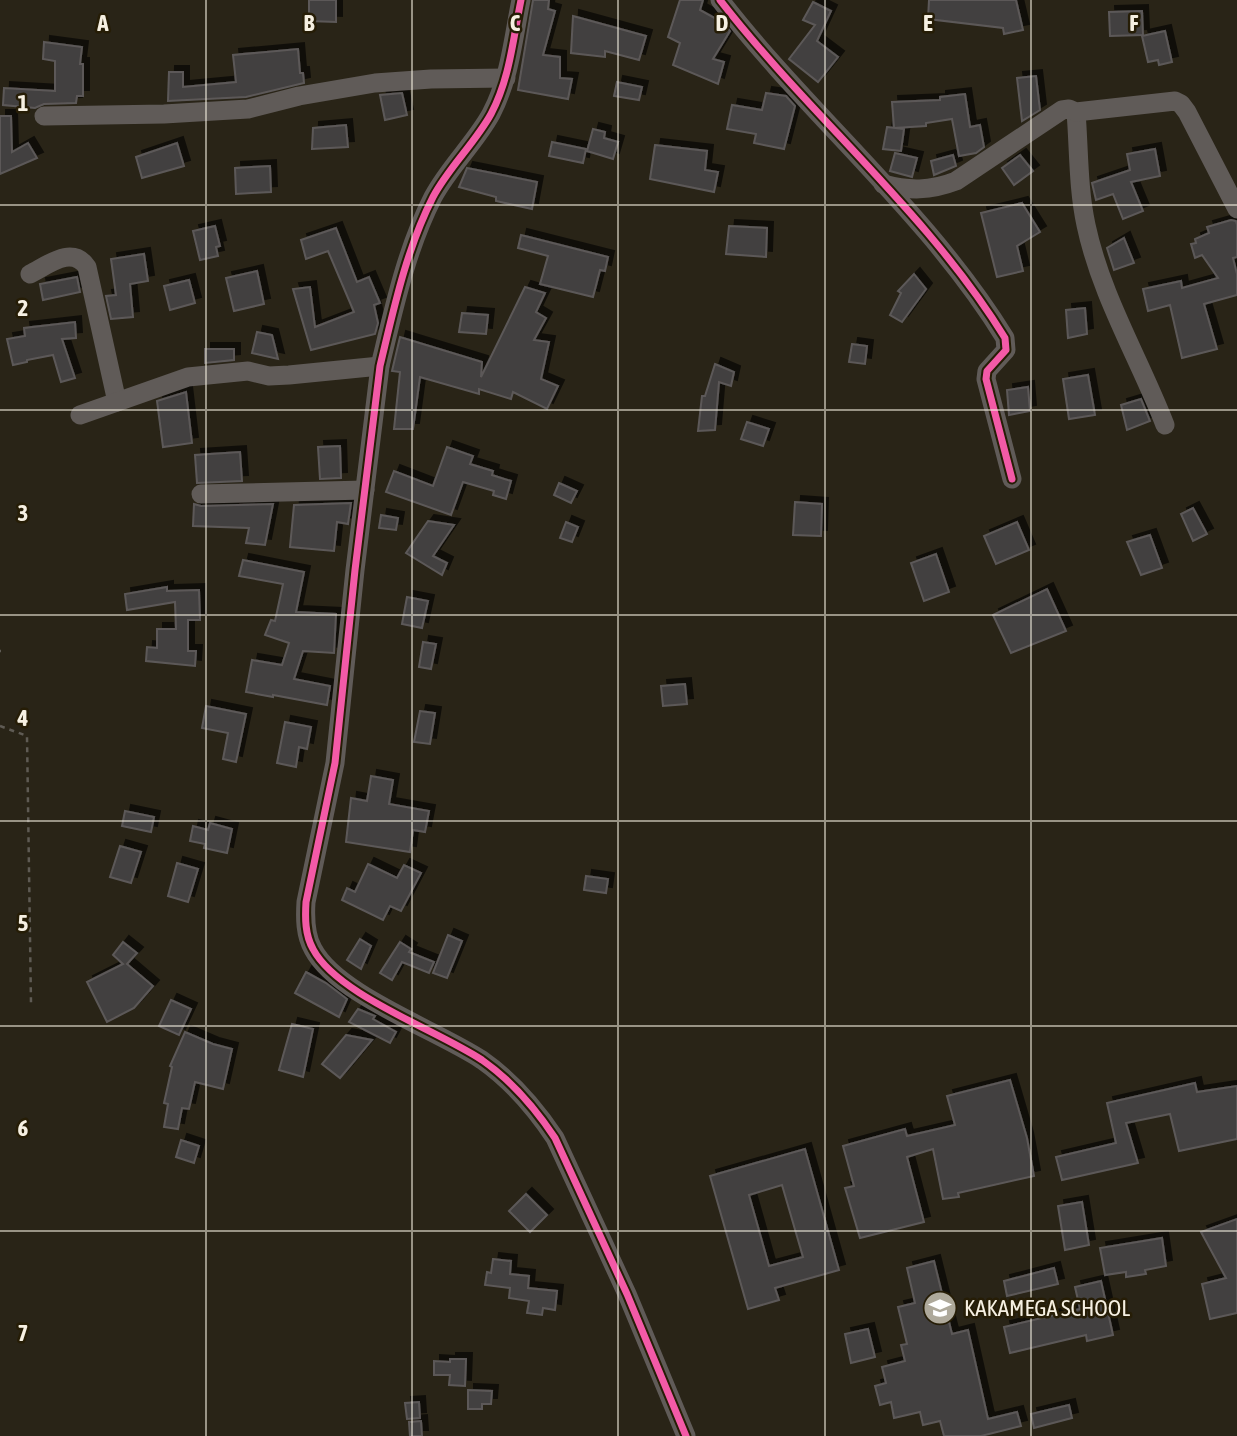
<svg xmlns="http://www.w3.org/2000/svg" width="1237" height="1436" font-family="'Asap Condensed',sans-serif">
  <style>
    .building { fill: #43403f; stroke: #5c5959; stroke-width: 2; fill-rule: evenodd; filter: url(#shadow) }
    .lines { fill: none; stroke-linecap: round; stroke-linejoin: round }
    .path { stroke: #5f5b54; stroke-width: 2.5; stroke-dasharray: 5 5; stroke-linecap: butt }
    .street { stroke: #605b58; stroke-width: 19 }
    .cycleway-casing { stroke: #261d06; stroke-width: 11 }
    .cycleway { stroke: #f35aa7; stroke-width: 7 }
    .grid { fill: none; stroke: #f6f0e2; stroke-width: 2; stroke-opacity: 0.55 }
    .labels { text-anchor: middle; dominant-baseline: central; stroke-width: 5; stroke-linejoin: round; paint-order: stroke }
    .poi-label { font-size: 23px; fill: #f6f0e2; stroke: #261d06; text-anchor: start }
    .grid-label { font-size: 23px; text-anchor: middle; font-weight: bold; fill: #f6f0e2; stroke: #261d06; stroke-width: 5; stroke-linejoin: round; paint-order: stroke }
  </style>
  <defs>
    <filter id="shadow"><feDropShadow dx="6" dy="-6" stdDeviation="0" flood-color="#0009"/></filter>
  </defs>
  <rect width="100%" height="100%" fill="#292417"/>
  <g class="building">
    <polygon points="309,0 336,0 336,22 309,21"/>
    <polygon points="533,0 549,0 548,9 555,11 543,55 560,57 560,78 572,79 568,99 518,90"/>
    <polygon points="680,0 703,0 700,10 722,22 730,31 713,59 724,62 718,84 673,65 680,43 668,37"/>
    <polygon points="929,0 1016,0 1023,30 1004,34 1003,28 928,19"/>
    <polygon points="813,2 831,11 817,41 838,57 818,82 789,59 815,25 803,20"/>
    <polygon points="1142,11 1143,35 1110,36 1109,12"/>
    <polygon points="573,16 646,36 639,60 605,51 605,57 571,53"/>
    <polygon points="1165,31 1172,62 1159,65 1158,60 1148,62 1142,36"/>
    <polygon points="44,42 82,47 80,64 83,64 83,96 77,96 76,103 44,104 35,108 3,105 4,88 55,91 55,61 43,59"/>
    <polygon points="298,49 300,73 303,73 304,83 246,97 168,101 169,72 183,72 183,87 236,82 233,55"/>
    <polygon points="1036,76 1040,110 1022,121 1017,78"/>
    <polygon points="617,82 642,87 639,100 614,96"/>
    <polygon points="402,93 407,115 385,120 380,95"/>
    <polygon points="766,93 786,96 795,106 784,149 754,143 756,134 727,129 732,105 762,110"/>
    <polygon points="965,94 970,127 980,125 984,147 976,153 959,156 952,119 926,123 926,126 894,128 892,102 940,100 940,97"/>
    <polygon points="0,116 11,116 12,152 28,143 37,158 0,174"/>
    <polygon points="346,125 348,147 312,149 313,128"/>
    <polygon points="887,127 904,129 901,151 883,149"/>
    <polygon points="593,129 605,132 604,138 618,142 613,159 587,151"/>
    <polygon points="552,142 586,149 583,163 549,156"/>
    <polygon points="177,143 184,166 142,178 136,157"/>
    <polygon points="655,145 707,151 705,170 718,172 714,192 650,179"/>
    <polygon points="1155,149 1160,176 1131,182 1143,211 1123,219 1113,194 1096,200 1092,183 1130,170 1127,154"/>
    <polygon points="895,153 917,158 912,177 890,171"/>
    <polygon points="953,155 956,166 934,175 931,161"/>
    <polygon points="1020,155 1033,171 1014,185 1002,168"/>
    <polygon points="270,166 271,192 236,194 235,168"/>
    <polygon points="467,168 537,182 532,209 496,201 496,197 459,187"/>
    <polygon points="1022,203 1040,232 1017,246 1023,271 997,277 981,213"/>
    <polygon points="1231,220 1236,221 1237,225 1237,257 1233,258 1237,274 1237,295 1204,304 1217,349 1182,358 1170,305 1148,311 1143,289 1181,281 1182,288 1218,278 1202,255 1195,258 1191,244 1196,243 1195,239 1209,233 1207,227"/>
    <polygon points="215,226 220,246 216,247 218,256 200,260 193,231"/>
    <polygon points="729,226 767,228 766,257 726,254"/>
    <polygon points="336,228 357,282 369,277 380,303 374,305 378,323 375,334 311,350 293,289 310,287 315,327 354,312 328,251 306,259 301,240"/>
    <polygon points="521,235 608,257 605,271 600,270 593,297 540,284 548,256 518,248"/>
    <polygon points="1124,238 1134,263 1114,270 1107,248"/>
    <polygon points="144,254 148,281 130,284 133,317 111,319 106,296 116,295 111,259"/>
    <polygon points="257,271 264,304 234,311 226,278"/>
    <polygon points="914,274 926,289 902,322 890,315 901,293 898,291"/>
    <polygon points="77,277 80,292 43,300 40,284"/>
    <polygon points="189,280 195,303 170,310 164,286"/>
    <polygon points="525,287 545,293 536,312 546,318 534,340 549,342 541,379 558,386 547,409 513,392 511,399 479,389 479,394 420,377 413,429 394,429 400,372 392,371 400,337 482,362 481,377"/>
    <polygon points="1085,308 1087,334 1068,338 1066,310"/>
    <polygon points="462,313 488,315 486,334 459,332"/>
    <polygon points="75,322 76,338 62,339 75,378 61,382 53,355 27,360 27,362 13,365 7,339 25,336 24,328"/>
    <polygon points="257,332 272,335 278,359 252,353"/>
    <polygon points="852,344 867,346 865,364 849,362"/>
    <polygon points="205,349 234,349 234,360 205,363"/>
    <polygon points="715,364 734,372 731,386 719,382 715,430 698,431 702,396 705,396"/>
    <polygon points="1088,375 1095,415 1069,419 1063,379"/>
    <polygon points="1028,387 1030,411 1009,415 1007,390"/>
    <polygon points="186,392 192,443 163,447 157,401"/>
    <polygon points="1141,399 1150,421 1127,430 1121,405"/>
    <polygon points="747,422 769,429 763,446 741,439"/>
    <polygon points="340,446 341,478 320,479 318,447"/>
    <polygon points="447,447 473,456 470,464 493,471 492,475 511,481 506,499 493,495 494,491 463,482 451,515 386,492 394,471 433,486"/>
    <polygon points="240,452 242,481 197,483 195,455"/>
    <polygon points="559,483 577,491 571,503 554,495"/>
    <polygon points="795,502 822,504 821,536 793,535"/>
    <polygon points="351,503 348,524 337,522 334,551 290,547 294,505"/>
    <polygon points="194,504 201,506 273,504 265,545 246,543 249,528 193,526"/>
    <polygon points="1193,508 1207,534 1193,541 1181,514"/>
    <polygon points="381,515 398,518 396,530 379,528"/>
    <polygon points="428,521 454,525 433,556 447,563 442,575 406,553"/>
    <polygon points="566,522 578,527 572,542 560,538"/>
    <polygon points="1017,522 1029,550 996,564 984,536"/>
    <polygon points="1150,535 1162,568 1141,575 1127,542"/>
    <polygon points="936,554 949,592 924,601 911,563"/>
    <polygon points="243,560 304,572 296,612 336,614 334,653 303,651 294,679 330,686 327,705 273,695 273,697 246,692 252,660 282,665 289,643 265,635 271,620 275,621 283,584 239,576"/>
    <polygon points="167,587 167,591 199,590 200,620 188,620 188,651 196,651 195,666 146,661 147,647 157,648 157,629 176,629 175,602 127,610 125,594"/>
    <polygon points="1047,589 1066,631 1011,653 993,615"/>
    <polygon points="407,597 428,601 422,628 402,624"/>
    <polygon points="423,642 436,644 431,669 419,667"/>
    <polygon points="685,684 687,704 663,706 661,686"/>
    <polygon points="206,706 246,714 236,762 223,759 228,733 202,728"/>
    <polygon points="420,711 435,713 430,744 414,742"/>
    <polygon points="285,722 311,727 307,749 299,747 296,767 277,763"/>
    <polygon points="371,776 393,780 389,804 429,811 425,832 413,830 410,852 346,842 351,798 367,801"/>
    <polygon points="125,811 154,817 151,832 122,826"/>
    <polygon points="210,823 232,829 227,853 204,848 205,844 190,841 193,826 208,830"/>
    <polygon points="120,846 141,852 131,883 110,877"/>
    <polygon points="177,863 198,869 188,902 168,896"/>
    <polygon points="368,864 397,878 404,865 421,873 401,911 390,906 383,920 342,900 347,888 355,892"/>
    <polygon points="586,876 608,879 606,893 584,890"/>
    <polygon points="448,935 462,941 447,978 433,973"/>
    <polygon points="360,939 371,946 361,969 347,960"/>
    <polygon points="123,942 137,953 127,964 153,986 134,1008 107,1022 87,982 123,964 113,955"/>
    <polygon points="400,942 411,949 409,952 434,962 429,973 402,962 392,980 380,973"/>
    <polygon points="306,972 326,983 347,999 339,1017 295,993"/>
    <polygon points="171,1000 191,1009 179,1035 159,1026"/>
    <polygon points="358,1009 375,1016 373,1019 396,1032 390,1043 349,1022"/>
    <polygon points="292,1024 313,1029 303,1077 279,1070"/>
    <polygon points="185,1032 213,1044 232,1049 223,1089 195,1082 189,1109 182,1108 178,1129 164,1127 168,1104 164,1103 172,1067 170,1066"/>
    <polygon points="346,1035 372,1040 340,1078 322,1064"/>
    <polygon points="1010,1080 1027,1138 1034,1176 958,1193 959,1197 943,1199 933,1149 907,1157 924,1222 860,1238 845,1188 854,1186 843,1146 905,1129 907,1136 955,1125 947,1096"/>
    <polygon points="1195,1083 1197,1092 1237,1086 1237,1139 1179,1151 1170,1114 1126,1123 1138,1163 1062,1180 1056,1157 1116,1143 1107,1103"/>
    <polygon points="181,1140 199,1146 194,1163 176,1157"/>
    <path d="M805,1149L839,1270L775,1288L779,1300L748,1309L710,1176ZM782,1185L803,1257L769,1266L749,1195Z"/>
    <polygon points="526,1194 547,1215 530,1232 509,1211"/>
    <polygon points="1082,1202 1089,1245 1065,1250 1058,1206"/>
    <polygon points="1237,1219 1237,1313 1210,1319 1202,1284 1226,1278 1201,1232"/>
    <polygon points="1162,1238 1166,1266 1145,1270 1146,1274 1126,1277 1126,1272 1105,1275 1100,1248"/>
    <polygon points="493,1259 511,1261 510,1274 529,1276 528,1288 557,1291 555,1310 543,1308 542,1315 527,1313 529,1301 509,1298 510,1288 485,1285 487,1272 491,1273"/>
    <polygon points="934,1261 952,1334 968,1330 988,1419 1017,1412 1021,1426 981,1436 944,1436 940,1421 923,1425 920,1412 894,1418 891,1402 880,1405 875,1386 886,1383 882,1367 905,1361 901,1345 907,1344 898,1307 915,1303 907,1268"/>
    <polygon points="1054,1268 1058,1284 1007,1296 1004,1281"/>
    <polygon points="1101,1281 1113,1335 1087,1341 1086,1335 1010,1353 1004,1327 1080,1309 1075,1287"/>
    <polygon points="868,1329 875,1357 851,1363 845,1334"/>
    <polygon points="450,1359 466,1359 465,1386 449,1385 450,1375 434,1375 434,1361 450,1362"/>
    <polygon points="468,1390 492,1391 491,1404 482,1404 482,1409 468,1409"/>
    <polygon points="419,1402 420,1418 407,1419 405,1403"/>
    <polygon points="1069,1405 1072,1418 1034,1428 1031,1414"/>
    <polygon points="421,1421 422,1436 410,1436 409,1422"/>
  </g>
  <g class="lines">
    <g class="path">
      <polyline points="0,651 1,651"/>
      <polyline points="0,726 27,736 31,1003"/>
    </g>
    <g class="street">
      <path d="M521,0C513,39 510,78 491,114C475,143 449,167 433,197C406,250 394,308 380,366L355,570L335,763L306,902C305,918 305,935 313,949C337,995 437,1030 482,1060C512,1081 535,1108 555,1138L627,1294L686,1436"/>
      <path d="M720,0C809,115 929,214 1005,338L1006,350L987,371L986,379L1012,479"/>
      <path d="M1076,112C1079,149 1078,188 1086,225C1101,296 1139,358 1165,425"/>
      <polyline points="44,116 164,114 248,109 299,96 375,83 431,79 506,78"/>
      <path d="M883,184C909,191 930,191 956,181L1062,110L1069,109L1076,112L1175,101L1181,104L1187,112L1237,209"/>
      <path d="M30,274C48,265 72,245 87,267L117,402"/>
      <polyline points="80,415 188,377 248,371 269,376 289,375 380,366"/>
      <polyline points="201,494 365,490"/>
    </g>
    <defs>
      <g id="cycleway">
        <path d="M521,0C513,39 510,78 491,114C475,143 449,167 433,197C406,250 394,308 380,366L355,570L335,763L306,902C305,918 305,935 313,949C337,995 437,1030 482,1060C512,1081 535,1108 555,1138L627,1294L686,1436"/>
        <path d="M720,0C809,115 929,214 1005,338L1006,350L987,371L986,379L1012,479"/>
      </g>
    </defs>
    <use href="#cycleway" class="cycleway-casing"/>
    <use href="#cycleway" class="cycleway"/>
  </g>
  <path class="grid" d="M206,0V1436M412,0V1436M618,0V1436M825,0V1436M1031,0V1436M0,205H1237M0,410H1237M0,615H1237M0,821H1237M0,1026H1237M0,1231H1237"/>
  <defs>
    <symbol id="school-disc" viewBox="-11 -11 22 22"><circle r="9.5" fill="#aea99b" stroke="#261d06"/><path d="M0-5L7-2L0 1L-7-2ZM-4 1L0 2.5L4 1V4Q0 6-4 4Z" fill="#fff"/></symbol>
  </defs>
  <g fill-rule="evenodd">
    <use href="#school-disc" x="921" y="1289" width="38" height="38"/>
  </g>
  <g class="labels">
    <g class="poi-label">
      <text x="964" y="1308">KAKAMEGA SCHOOL</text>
    </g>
  </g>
  <g class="grid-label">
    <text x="103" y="31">A</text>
    <text x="309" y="31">B</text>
    <text x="515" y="31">C</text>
    <text x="722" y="31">D</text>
    <text x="928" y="31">E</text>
    <text x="1134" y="31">F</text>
    <text x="23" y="111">1</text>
    <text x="23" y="316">2</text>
    <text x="23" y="521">3</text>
    <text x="23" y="726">4</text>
    <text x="23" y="931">5</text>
    <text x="23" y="1136">6</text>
    <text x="23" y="1341">7</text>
  </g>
</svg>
